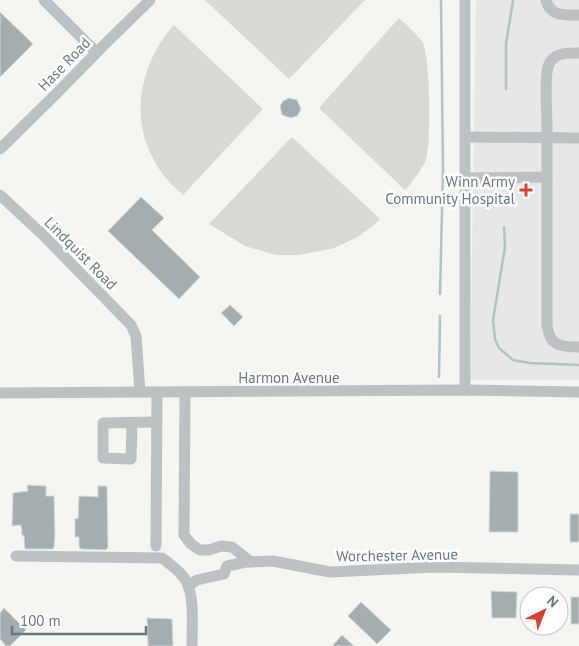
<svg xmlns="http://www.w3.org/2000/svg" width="579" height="646" font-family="'PT Sans',sans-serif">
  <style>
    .built { fill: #e6e7e6 }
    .green { fill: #d6dad2 }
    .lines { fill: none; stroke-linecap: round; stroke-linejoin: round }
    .stream { stroke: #b3c2c4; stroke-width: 2.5 }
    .building { fill: #a4aeb1; stroke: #d7d7d5 }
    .minor { stroke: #bcc2c4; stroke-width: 11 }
    .poi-dot { fill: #d74131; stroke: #fff; stroke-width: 2 }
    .labels { text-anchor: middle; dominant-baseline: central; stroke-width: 5; stroke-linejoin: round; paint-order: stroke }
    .street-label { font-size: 15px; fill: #667981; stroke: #fff }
    .poi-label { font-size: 15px; fill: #667981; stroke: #fff; text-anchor: end }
  </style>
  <rect width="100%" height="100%" fill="#f5f5f2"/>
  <polygon class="built" points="476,0 579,0 579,380 470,380"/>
  <g class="green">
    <polygon points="205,0 365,0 289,79"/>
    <path d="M399,18C405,23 420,38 423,43C430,59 432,146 425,162C420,172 412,182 405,190L319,108Z"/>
    <path d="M174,25L263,109L183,195C177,189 169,183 164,176C156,165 149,152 145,139C133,100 147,54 174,25Z"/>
    <polygon points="292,137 380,219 373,226 356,238 334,248 299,255 276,255 245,246 209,224"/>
  </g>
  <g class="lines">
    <g class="stream">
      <polyline points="506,89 506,44 513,0"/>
      <polyline points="504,227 505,247 493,320 495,339 499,348 513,360 530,363 579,365"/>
      <polyline points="440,294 443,170 441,0"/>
      <polyline points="439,377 440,316"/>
    </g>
  </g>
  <g class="building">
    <polygon points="0,12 33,44 0,77"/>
    <polygon points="289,98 297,100 301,109 297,116 291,118 282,115 280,106 283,101"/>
    <polygon points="141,197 164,218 152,230 200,277 179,299 108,231"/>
    <polygon points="230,305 243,317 234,326 221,313"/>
    <polygon points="490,471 518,472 518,532 489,532"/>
    <polygon points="27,485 46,486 46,496 54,496 55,536 54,547 53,549 25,549 24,536 22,535 21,525 12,526 13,493 28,491"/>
    <polygon points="98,486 107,486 108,547 106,550 81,549 79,547 79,537 75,537 75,518 78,519 79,496 98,497"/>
    <rect x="570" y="514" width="9" height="28"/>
    <polygon points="491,591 517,592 516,618 492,618"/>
    <rect x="571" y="597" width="8" height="27"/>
    <polygon points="361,602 391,630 377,644 348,616"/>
    <polygon points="4,608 26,630 10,646 6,646 0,639 0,613"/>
    <polygon points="147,618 172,619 173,646 148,646"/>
    <polygon points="342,635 354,646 332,646"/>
  </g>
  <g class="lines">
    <g class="minor">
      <polyline points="44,0 96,52"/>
      <path d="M546,0C550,17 565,15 579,15"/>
      <path d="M579,53C568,53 555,52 549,64C544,73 547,115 547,128C547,194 547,260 547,326C550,346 560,347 579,347"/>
      <polyline points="466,137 579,138"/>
      <polyline points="0,149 55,95 105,44 150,0"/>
      <polyline points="466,178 547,177"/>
      <polyline points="0,195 43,235 131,325 136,336 140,392"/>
      <polyline points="465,390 465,0"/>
      <polyline points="185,392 184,535 191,544 200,550 209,550 221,546 232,547 251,562"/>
      <polyline points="0,393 465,390 579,392"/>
      <polyline points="132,424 131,459 103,458 103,423 156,422"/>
      <polyline points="156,546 157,392"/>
      <path d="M16,556L162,558C170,564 179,570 185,579C195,594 192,628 192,646"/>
      <polyline points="188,586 197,580 224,574 227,566 246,562 273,561 330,572 435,567 579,570"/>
    </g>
  </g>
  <path class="poi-dot" d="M523.5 182.5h5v5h5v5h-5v5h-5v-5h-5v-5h5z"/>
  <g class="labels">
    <g class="street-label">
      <text transform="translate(64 64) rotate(-46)">Hase Road</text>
      <text transform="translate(81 253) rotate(45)">Lindquist Road</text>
      <text x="289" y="377">Harmon Avenue</text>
      <text transform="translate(397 555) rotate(-1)">Worchester Avenue</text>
    </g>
    <g class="poi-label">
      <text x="515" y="181">Winn Army<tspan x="515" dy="17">Community Hospital</tspan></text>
    </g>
  </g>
  <g transform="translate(544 611) rotate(43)"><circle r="24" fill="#ffffff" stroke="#c2c9cd"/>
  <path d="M0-4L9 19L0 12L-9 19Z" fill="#d74131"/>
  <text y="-8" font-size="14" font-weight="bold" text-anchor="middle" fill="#667981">N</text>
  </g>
  <path d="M12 626v8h134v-8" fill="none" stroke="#667981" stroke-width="2.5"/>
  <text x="20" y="626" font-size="15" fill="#667981" stroke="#ffffff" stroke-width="4" paint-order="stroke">100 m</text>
</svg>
